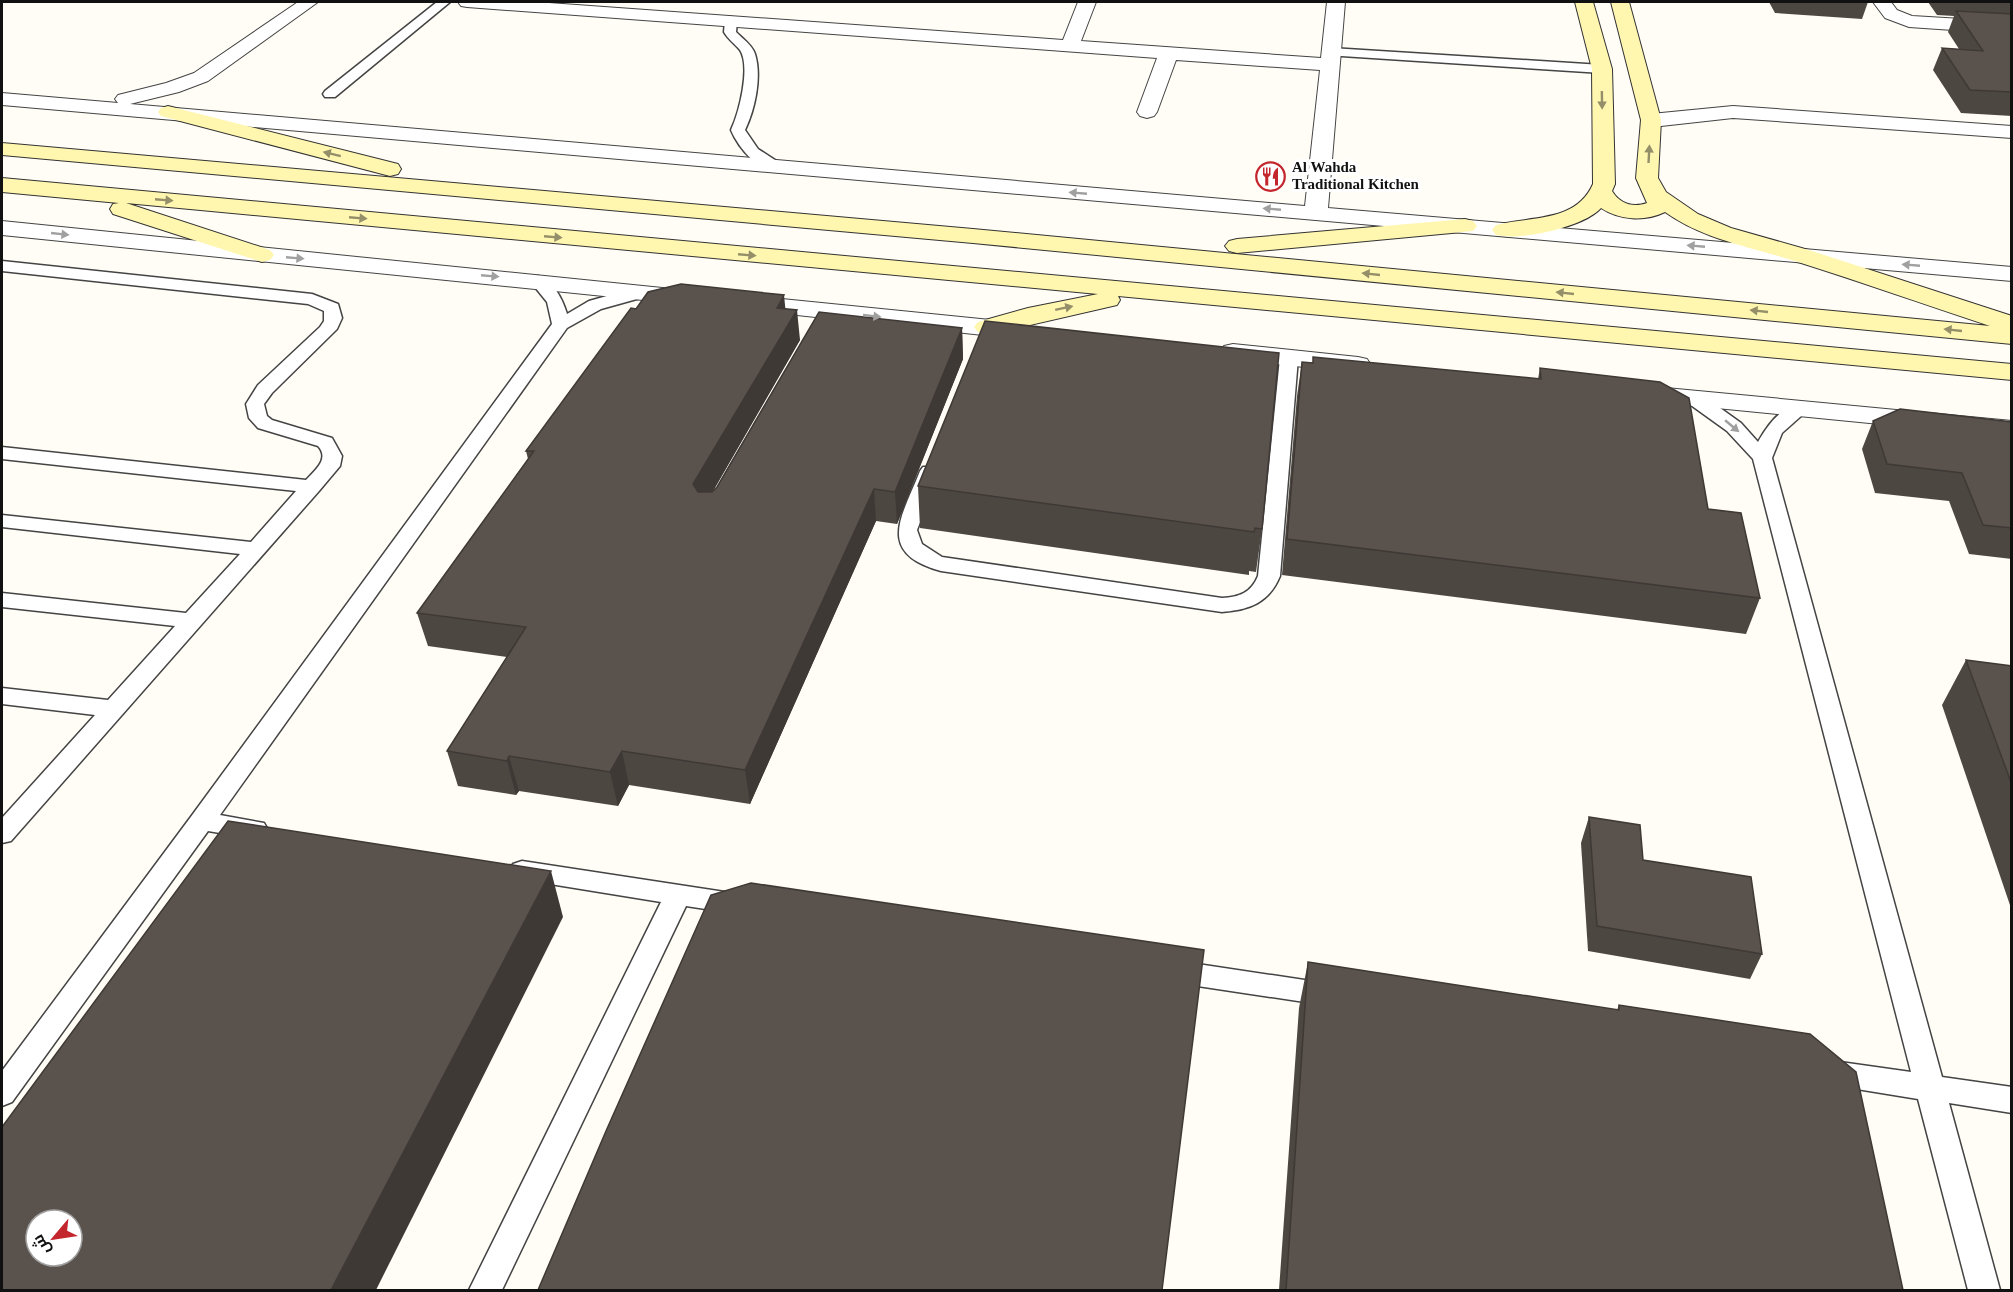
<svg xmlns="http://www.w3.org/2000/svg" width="2013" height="1292" font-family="'Times New Roman',Cairo,serif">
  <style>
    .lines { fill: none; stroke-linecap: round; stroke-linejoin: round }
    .lane-casing { stroke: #444; stroke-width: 3 }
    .street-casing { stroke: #444; stroke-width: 2 }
    .secondary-casing { stroke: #333; stroke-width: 2 }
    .lane { fill: #fff; fill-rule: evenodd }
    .street { fill: #fff; fill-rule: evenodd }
    .secondary { fill: #fff6b0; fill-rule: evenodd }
    .wall { fill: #4d4742 }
    .shaded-wall { fill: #3f3936 }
    .building { fill: #5a524d; stroke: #3f3936; stroke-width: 1.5; fill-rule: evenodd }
    .oneway { fill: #948f68 }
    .oneway2 { fill: #a0a0a0 }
    .labels { text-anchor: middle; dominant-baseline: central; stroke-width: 6; stroke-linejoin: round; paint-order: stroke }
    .far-poi-label { font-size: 15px; font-weight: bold; fill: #111; stroke: #fff; text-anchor: start }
  </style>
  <rect width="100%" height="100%" fill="#fffdf5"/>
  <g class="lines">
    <defs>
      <g id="lane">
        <polygon points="437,2 450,2 335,97 325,97 323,94 325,91"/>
        <path d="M731,17L737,21L736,32C743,39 752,45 755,54C762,77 755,109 745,130L758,149L781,164L783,167L781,170C760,175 738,147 731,130C739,113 751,67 740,50C735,44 728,39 724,32L725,21Z"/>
        <polygon points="1331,48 1602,65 1609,69 1602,73 1326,55 1324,52 1326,49"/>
        <path d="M2,261L312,294L338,304L342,318L337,329L272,393L264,404L267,416L272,420L332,438L342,456L340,466L319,491L11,841L2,843V818L95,715L2,704V688L108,700L175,626L2,607V593L186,613L240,554L2,527V515L251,542L296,491L2,459V447L306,480C315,470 330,459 318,446L258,428L249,418L246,404L258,385L320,327L324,321V311L308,304L2,271Z"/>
        <path d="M538,276C553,280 563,300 567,314L589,301L632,289H644L646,293L644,297L601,309L567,328L220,815L264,823L268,830L264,837L255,839L208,831L12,1102L2,1106V1071L193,814L552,324L547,302L530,281Z"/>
        <path d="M1289,353L1295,354L1298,358L1280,576C1269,603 1249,610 1222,612L941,571C874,553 903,515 920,471L923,467H937L940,471L917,530L922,544L942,557L1222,598C1239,597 1251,593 1258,576L1280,358L1283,354Z"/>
        <path d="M1695,393L1702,395L1741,423L1758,442C1767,426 1785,400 1807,405L1809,409L1782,433L1772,458L1942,1077L2012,1087V1113L1949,1103L2000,1290H1968L1918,1099L1826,1084L1816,1081L1811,1072L1816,1063L1826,1060L1911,1072L1753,459L1727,431L1688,403L1686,399L1688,395Z"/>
        <polygon points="522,861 738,894 747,897 751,904 747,911 738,914 686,906 502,1290 469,1290 661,902 513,878 509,871 513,864"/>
        <polygon points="1171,960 1331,984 1341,987 1345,995 1341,1003 1331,1006 1171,982 1161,979 1157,971 1161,963"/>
      </g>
      <g id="street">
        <polygon points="298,2 318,2 208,81 179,92 130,104 1305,206 1320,70 1176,60 1157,112 1154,116 1147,118 1140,116 1137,112 1157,58 467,7 461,6 458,2 535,2 1063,40 1078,2 1096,2 1081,41 1321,58 1327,2 1345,2 1328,208 2012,267 2012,281 2,105 2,93 118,103 115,99 118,95 166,83 194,73"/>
        <polygon points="1873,2 1891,2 1897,10 1912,16 2012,22 2012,34 1909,27 1885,18"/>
        <polygon points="1733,106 2012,126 2012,138 1733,118 1661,126 1644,124 1641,120 1644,116 1651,114"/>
        <polygon points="2,221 692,291 701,293 704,298 701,303 692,305 2,235"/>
        <polygon points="741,295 1021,323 1030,326 1034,331 1030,336 1021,339 732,308 728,303 732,298"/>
        <polygon points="1233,344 1358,357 1367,359 1371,365 1367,371 1358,373 1224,358 1220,352 1224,346"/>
        <polygon points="1645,386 2012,421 2012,437 1635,400 1631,394 1635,388"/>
      </g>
      <g id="secondary">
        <path d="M1575,2H1593L1612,69L1615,184L1612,191C1620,204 1633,208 1647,203L1636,178L1641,120L1611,2H1629L1661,120L1658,178L1666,192L1698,214L1731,228L1812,251L2012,316V328H2010H2012V344L973,243L2,155V143L973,229L1990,326C1926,305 1862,282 1798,262C1752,247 1704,240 1665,212C1645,222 1619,220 1601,208C1584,227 1520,241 1496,235L1492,230L1496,225C1530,216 1576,223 1593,184L1592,69Z"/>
        <polygon points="168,106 398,164 401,169 398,174 390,176 161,116 158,112 161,108"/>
        <polygon points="2,178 2012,364 2012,380 1118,296 1120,300 1117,305 987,335 978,332 974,327 978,322 1028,308 1098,294 126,203 270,250 274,255 270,260 262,262 113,214 110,209 113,204 119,203 2,192"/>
        <polygon points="1465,219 1473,221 1477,226 1473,231 1237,253 1229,251 1225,246 1229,241 1237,239"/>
      </g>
    </defs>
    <use href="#lane" class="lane-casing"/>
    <use href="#street" class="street-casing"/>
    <use href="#secondary" class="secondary-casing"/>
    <use href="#lane" class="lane"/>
    <use href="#street" class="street"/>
    <use href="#secondary" class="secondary"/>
  </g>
  <g class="wall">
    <polygon points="1769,2 1868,2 1862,19 1775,13"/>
    <polygon points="1928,2 2012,2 2012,116 1961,113 1933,70 1942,48 1959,49 1948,32 1954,16 1937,15"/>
    <polygon points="786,309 800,340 713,491 962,328 963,359 897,524 876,521 750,804 629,785 618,806 519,791 516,795 458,786 447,751 507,657 428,646 417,613 528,459 526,451"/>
    <polygon points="1302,362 1538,379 1540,368 1708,509 1760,598 1746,634 1282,575 1297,396"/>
    <polygon points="1873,421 2012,422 2012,559 1969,554 1949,501 1875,493 1862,449"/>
    <polygon points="918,486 1262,529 1256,572 1249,571 1249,575 920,528"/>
    <polygon points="1966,660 2012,666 2012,911 1942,705"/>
    <polygon points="1589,817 1762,954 1750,979 1588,951 1581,843"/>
    <polygon points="1308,962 1617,1010 1619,1005 1903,1290 1279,1290 1299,1008"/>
  </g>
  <g class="shaded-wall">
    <polygon points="784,295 787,325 777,308"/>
    <polygon points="797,310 800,340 698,517 693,484"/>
    <polygon points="962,328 963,359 897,524 895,492"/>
    <polygon points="874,489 876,521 750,804 745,770"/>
    <polygon points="622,751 629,785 618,806 610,772"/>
    <polygon points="509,756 519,791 516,795 507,761"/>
    <polygon points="551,871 563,917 376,1290 331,1290"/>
  </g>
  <g class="building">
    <polygon points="1956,11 2012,14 2012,92 1970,90 1942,48 1983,51"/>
    <polygon points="681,284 784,295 777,308 797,310 693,484 698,492 712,492 717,487 819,312 962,328 895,492 874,489 745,770 622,751 610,772 509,756 507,761 447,751 526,627 417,613 534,451 526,451 631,308 636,309 648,292"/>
    <polygon points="985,321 1279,353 1262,529 1255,528 1254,532 918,486"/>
    <polygon points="1313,357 1541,379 1540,368 1660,382 1689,398 1708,509 1741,513 1760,598 1287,539 1302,362 1313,363"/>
    <polygon points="1900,409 2012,422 2012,528 1983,525 1962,473 1887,464 1873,421"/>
    <polygon points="1966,660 2012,666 2012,785"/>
    <polygon points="1589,817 1640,825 1643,860 1751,877 1762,954 1597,926"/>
    <path d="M228,821L551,871L331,1290H2V1127ZM36,1220H72V1256H36Z"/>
    <polygon points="751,883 1204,950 1162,1290 538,1290 606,1131 711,895"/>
    <polygon points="1308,962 1619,1010 1619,1005 1810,1034 1856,1072 1903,1290 1286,1290"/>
  </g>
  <defs><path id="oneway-solid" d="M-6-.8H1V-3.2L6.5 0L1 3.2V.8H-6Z" transform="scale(1.5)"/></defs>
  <g class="oneway">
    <use href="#oneway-solid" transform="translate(1602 100) rotate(89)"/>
    <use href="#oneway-solid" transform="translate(332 154) rotate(-166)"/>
    <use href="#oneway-solid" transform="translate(1649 154) rotate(-87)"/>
    <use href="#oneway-solid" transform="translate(164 200) rotate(5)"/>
    <use href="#oneway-solid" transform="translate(358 218) rotate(5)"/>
    <use href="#oneway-solid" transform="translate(553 237) rotate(5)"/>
    <use href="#oneway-solid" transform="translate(747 255) rotate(5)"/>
    <use href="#oneway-solid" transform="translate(1371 274) rotate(-174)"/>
    <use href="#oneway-solid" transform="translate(1565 293) rotate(-174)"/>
    <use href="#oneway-solid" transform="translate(1064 308) rotate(-12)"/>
    <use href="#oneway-solid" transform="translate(1759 311) rotate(-174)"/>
    <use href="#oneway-solid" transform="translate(1953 330) rotate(-174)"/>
  </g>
  <g class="oneway2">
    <use href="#oneway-solid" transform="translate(1078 193) rotate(-175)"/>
    <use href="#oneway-solid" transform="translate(1272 209) rotate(-175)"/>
    <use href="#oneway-solid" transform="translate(60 234) rotate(6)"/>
    <use href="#oneway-solid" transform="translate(1696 246) rotate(-175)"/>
    <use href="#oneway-solid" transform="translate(295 258) rotate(5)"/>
    <use href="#oneway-solid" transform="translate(1911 265) rotate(-175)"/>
    <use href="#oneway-solid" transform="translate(490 276) rotate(5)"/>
    <use href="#oneway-solid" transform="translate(872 316) rotate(6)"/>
    <use href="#oneway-solid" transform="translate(1732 426) rotate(40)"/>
  </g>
  <defs>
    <symbol id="restaurant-ring" viewBox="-11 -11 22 22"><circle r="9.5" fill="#fff" stroke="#c4262e" stroke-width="1.5"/><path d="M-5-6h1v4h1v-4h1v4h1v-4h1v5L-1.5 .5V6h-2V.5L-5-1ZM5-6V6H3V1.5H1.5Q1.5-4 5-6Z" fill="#c4262e"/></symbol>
  </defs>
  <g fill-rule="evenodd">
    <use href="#restaurant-ring" x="1254" y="160" width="33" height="33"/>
  </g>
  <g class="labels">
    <g class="far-poi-label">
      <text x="1292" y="167">Al Wahda<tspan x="1292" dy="17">Traditional Kitchen</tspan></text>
    </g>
  </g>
  <rect width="2013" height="1292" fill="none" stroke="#111111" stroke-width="6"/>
  <g transform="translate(54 1238) rotate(241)"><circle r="28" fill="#ffffff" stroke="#a0a0a0" stroke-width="1.5"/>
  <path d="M0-4.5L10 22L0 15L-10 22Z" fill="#c4262e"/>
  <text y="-9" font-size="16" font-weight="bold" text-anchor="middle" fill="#111111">ش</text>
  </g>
</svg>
